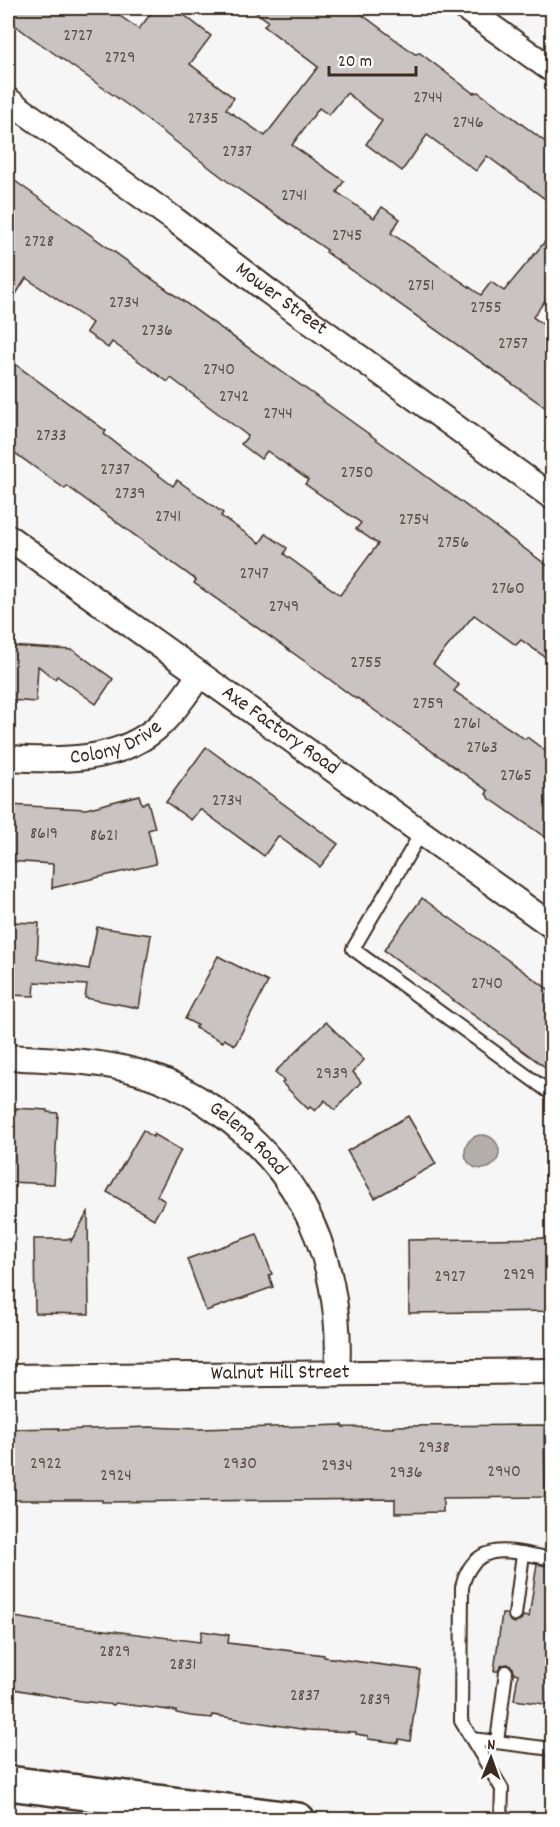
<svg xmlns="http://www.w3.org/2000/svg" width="560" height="1827" font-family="Dekko,sans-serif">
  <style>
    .water { fill: #b4aeaa; stroke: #847972; stroke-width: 1.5 }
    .building { fill: #c9c3c1; stroke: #3b2a1e; stroke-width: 1.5 }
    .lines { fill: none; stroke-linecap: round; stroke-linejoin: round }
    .service-casing { stroke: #3b2a1e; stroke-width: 16 }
    .minor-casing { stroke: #3b2a1e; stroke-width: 28 }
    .secondary-casing { stroke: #3b2a1e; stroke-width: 38 }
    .service { stroke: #fff; stroke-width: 12 }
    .minor { stroke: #fff; stroke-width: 24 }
    .secondary { stroke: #fff; stroke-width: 33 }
    .labels { text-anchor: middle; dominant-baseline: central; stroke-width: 4.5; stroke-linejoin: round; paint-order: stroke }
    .number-label { font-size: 18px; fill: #5e5047 }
    .street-label { font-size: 21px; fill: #3b2a1e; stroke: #fff }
  </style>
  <rect width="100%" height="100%" fill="#f7f6f6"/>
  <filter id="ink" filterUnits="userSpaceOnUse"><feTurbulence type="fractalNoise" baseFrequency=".0167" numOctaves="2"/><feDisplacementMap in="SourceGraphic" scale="12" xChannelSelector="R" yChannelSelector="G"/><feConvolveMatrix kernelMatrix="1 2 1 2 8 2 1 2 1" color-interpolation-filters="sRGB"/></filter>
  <g filter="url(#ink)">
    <circle class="water" cx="482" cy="1152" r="17"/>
    <g class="building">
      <polygon points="8,8 108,8 139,29 155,8 175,8 211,36 190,64 234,98 226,109 265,136 318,67 264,26 268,21 250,8 353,8 415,54 420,53 473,93 478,92 498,106 552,147 552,204 487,156 476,171 427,135 402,171 366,144 382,121 347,93 329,115 319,108 292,145 344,181 337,192 374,218 382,207 400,219 391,233 481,295 491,282 504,291 552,233 552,291 533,317 552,331 552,412 326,252 327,250 231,184 133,109 28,35 8,20"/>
      <polygon points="8,176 369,434 552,569 552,662 521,640 516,645 474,615 433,664 459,685 454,691 525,739 527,737 552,756 552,842 489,798 486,794 488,791 357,698 356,699 310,665 194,583 196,580 67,486 65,489 8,448 8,359 106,431 104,434 173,486 177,480 223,513 221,516 260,543 266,534 287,548 284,554 340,595 378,544 356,529 361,523 305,484 308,480 267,451 261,459 241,444 248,436 171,378 168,382 112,342 108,348 86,332 92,323 26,278 8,307"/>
      <polygon points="8,646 73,650 113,679 96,704 57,676 55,679 38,666 36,702 8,700"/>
      <polygon points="206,747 338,844 320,867 278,836 264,856 200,809 191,820 166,802"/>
      <polygon points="139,795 142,804 148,802 155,828 148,830 156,864 52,888 53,864 8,861 8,805 86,809"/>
      <polygon points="422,898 552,992 552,1072 384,950"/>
      <polygon points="8,922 39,923 37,959 89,969 97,927 151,935 139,1008 85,998 87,985 35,982 34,996 8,995"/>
      <polygon points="218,956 268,982 235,1045 224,1039 223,1042 195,1028 197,1025 185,1019"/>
      <polygon points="326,1022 364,1060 353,1072 361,1082 335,1110 325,1100 315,1111 310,1107 308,1109 282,1083 284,1081 275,1072"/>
      <polygon points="16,1108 47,1110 47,1112 58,1113 54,1184 8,1182 8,1110 16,1110"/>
      <polygon points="408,1116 436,1164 375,1198 347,1151"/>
      <polygon points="143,1130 153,1137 154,1134 181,1150 157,1196 165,1201 154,1219 107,1192"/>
      <polygon points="88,1212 89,1314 35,1313 34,1239 71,1239 71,1241"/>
      <polygon points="257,1234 272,1274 269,1275 273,1287 206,1311 187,1259"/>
      <polygon points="552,1238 552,1311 409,1313 408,1240"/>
      <polygon points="343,1425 343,1427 393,1428 393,1426 544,1425 545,1497 443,1498 443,1512 395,1513 395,1499 102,1502 102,1500 8,1500 8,1430 10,1429 59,1428 59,1430 150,1427 198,1429"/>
      <polygon points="537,1564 552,1567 552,1705 514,1700 518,1674 514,1673 513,1668 508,1664 502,1665 498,1671 494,1671 502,1614 507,1614 510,1621 515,1623 521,1620 523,1616 529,1617"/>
      <polygon points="8,1616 58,1624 200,1642 202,1631 229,1635 228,1643 324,1655 324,1657 420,1670 410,1741 399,1739 398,1743 384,1741 368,1739 368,1736 356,1734 356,1732 307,1730 212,1715 212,1718 191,1716 176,1713 176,1711 115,1703 114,1705 80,1701 8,1688"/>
    </g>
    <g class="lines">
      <defs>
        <g id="service">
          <polyline points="421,833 353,949 552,1094"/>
          <polyline points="515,1615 523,1554"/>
          <polyline points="472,1739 552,1749"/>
          <polyline points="497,1742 506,1672"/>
          <path d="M501,1820L502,1789L461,1721L462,1587C474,1537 514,1552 552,1559"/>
        </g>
        <g id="minor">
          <polyline points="465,8 552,70"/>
          <path id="s1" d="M8,100L175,220L268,291L552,497"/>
          <path id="s2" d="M8,537L552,926"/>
          <path id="s3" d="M8,758C59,761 122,763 162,723C176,709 188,692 199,675"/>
          <path id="s4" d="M8,1057C51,1060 96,1060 138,1072C203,1090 268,1144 301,1202C330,1253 341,1315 337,1373"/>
          <path id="s5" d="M8,1377L552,1371"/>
        </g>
        <polyline id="secondary" points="8,1783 298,1820"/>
      </defs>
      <use href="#service" class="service-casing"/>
      <use href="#minor" class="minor-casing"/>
      <use href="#secondary" class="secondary-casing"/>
      <use href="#service" class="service"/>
      <use href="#minor" class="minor"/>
      <use href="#secondary" class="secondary"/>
    </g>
  </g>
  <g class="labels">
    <g class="number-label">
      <text x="78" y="36">2727</text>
      <text x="120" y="58">2729</text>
      <text x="428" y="98">2744</text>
      <text x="203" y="119">2735</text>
      <text x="468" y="123">2746</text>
      <text x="237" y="152">2737</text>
      <text x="294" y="196">2741</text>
      <text x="347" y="236">2745</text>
      <text x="39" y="242">2728</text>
      <text x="421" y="286">2751</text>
      <text x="124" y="303">2734</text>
      <text x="486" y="308">2755</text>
      <text x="157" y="331">2736</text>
      <text x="513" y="344">2757</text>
      <text x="219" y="370">2740</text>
      <text x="234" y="397">2742</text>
      <text x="278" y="414">2744</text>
      <text x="51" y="436">2733</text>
      <text x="115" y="470">2737</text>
      <text x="357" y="473">2750</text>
      <text x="130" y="494">2739</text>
      <text x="168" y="517">2741</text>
      <text x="414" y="520">2754</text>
      <text x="453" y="543">2756</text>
      <text x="254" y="574">2747</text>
      <text x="508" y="589">2760</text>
      <text x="284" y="607">2749</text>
      <text x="366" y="663">2755</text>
      <text x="428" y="704">2759</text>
      <text x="467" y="724">2761</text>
      <text x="482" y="748">2763</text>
      <text x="516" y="776">2765</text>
      <text x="227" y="801">2734</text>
      <text x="44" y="834">8619</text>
      <text x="104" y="836">8621</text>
      <text x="487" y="984">2740</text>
      <text x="332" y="1074">2939</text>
      <text x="519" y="1275">2929</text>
      <text x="450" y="1277">2927</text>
      <text x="434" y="1448">2938</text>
      <text x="46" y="1464">2922</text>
      <text x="240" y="1464">2930</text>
      <text x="337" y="1466">2934</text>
      <text x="504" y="1472">2940</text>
      <text x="406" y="1473">2936</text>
      <text x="116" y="1476">2924</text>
      <text x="115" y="1652">2829</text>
      <text x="183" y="1665">2831</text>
      <text x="305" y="1696">2837</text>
      <text x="375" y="1700">2839</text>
    </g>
    <g class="street-label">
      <text stroke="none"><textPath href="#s1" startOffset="338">Mower Street</textPath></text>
      <text stroke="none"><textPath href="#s2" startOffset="334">Axe Factory Road</textPath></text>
      <text stroke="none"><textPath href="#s3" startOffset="111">Colony Drive</textPath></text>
      <text stroke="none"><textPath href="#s4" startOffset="261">Gelena Road</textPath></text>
      <text stroke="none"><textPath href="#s5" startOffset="272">Walnut Hill Street</textPath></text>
    </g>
  </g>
  <rect width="560" height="1827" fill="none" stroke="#fff" stroke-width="30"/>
  <rect x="15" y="15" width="530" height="1797" fill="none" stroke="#3b2a1e" stroke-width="2" filter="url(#ink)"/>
  <g transform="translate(491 1758) rotate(1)" stroke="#ffffff" stroke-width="4.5" paint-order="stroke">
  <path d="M0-4.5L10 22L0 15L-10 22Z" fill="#3b2a1e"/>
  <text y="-9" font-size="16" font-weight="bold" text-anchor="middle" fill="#3b2a1e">N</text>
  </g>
  <path d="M329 66v9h87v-9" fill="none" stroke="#3b2a1e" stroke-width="3"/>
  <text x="338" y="66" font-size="18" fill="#3b2a1e" stroke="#ffffff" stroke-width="4.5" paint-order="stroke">20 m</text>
</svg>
